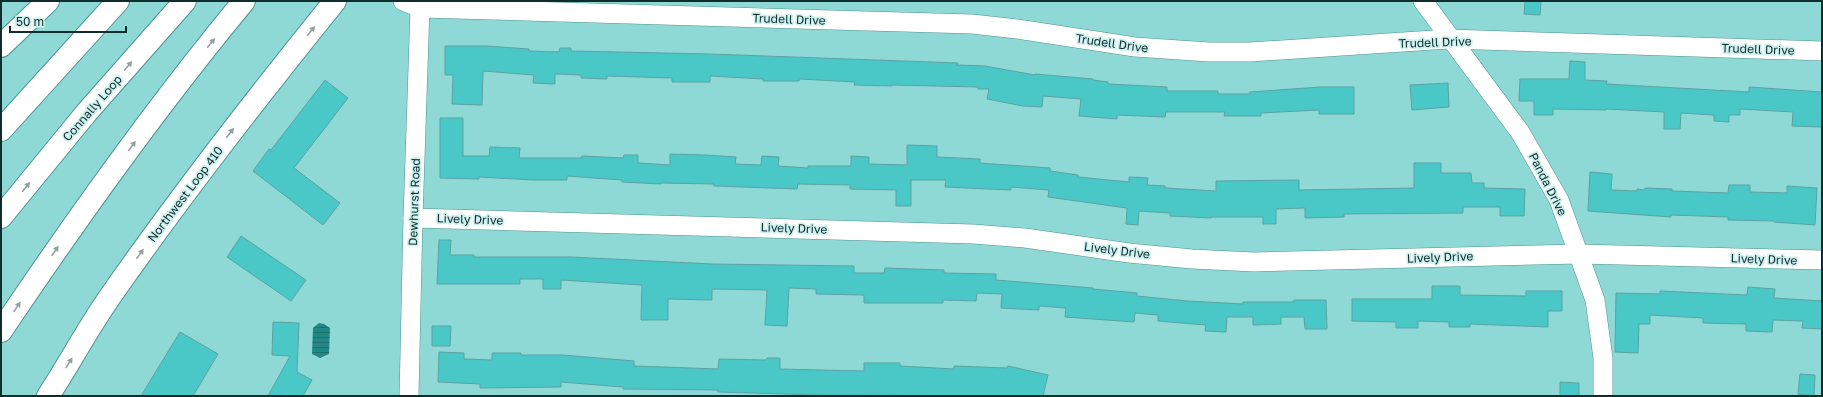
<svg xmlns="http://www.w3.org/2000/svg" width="1823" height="397" font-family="'Golos Text',sans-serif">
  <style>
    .water { fill: url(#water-rules) }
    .building { fill: #4ac8c7; stroke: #5ba3a2 }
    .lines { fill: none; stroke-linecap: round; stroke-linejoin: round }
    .minor-casing { stroke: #4a9392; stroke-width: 20 }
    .major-casing { stroke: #4a9392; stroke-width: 24 }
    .highway-casing { stroke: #4a9392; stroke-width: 24 }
    .minor { stroke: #fff; stroke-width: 19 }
    .major { stroke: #fff; stroke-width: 22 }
    .highway { stroke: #fff; stroke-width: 22 }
    .oneway { fill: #93a0a0 }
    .labels { text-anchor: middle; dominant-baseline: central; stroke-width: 3.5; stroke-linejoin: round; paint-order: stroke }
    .street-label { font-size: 12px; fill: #0e2d2c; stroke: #cef1f0 }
  </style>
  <defs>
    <pattern id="water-rules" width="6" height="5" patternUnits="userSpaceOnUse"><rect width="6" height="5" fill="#238786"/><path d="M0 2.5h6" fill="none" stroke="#1d6f6e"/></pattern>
  </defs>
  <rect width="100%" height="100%" fill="#8ed8d6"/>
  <polygon class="water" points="319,323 324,324 330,328 329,354 320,358 312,354 313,328"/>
  <g class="building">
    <polygon points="1525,1 1541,1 1540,15 1524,14"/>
    <polygon points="445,46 486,46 529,49 529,51 559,52 560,48 571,48 571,51 710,54 958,63 957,65 985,66 1035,75 1035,74 1093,79 1093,80 1108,82 1108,84 1167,87 1167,91 1218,91 1218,94 1250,94 1250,92 1320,87 1354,87 1354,114 1319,114 1319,110 1261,113 1261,116 1224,116 1225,112 1166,112 1165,117 1117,115 1117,119 1079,116 1081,99 1043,96 1042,107 1023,106 987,99 989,89 978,89 978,87 892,85 892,86 854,85 855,82 800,79 799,81 763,81 763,79 710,76 710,82 672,82 672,78 607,76 607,79 581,78 581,75 555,74 555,84 533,83 534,75 483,71 482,105 452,104 453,75 445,75"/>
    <polygon points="1570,61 1585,62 1585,80 1607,81 1606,84 1749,92 1749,87 1822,92 1822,127 1792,126 1793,112 1740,109 1740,115 1729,115 1729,122 1714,121 1714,115 1681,113 1680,129 1664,129 1664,112 1606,109 1606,110 1553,109 1553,115 1534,115 1534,101 1519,101 1520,79 1569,79"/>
    <polygon points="325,80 348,98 294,168 340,203 323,225 253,171 269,149 271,150"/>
    <polygon points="1448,83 1449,107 1412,110 1410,85"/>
    <polygon points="440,118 463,118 463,156 489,156 490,147 520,148 519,158 582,158 582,156 623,158 624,155 638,155 638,163 670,165 670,154 705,155 736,157 735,164 761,165 762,156 779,157 778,166 808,168 808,166 851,166 851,156 869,157 869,164 907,165 907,145 937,146 937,157 980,159 980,163 1050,168 1050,171 1078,175 1078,177 1129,182 1129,177 1148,178 1147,185 1165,186 1165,188 1216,191 1216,181 1299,180 1299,190 1414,188 1414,163 1441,163 1441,173 1471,173 1472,183 1484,183 1484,188 1525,189 1524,216 1500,216 1500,207 1463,207 1463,213 1344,214 1344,217 1305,218 1305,208 1276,209 1276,224 1263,224 1263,217 1211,217 1211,218 1170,216 1170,213 1139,211 1138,225 1126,224 1127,208 1048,197 1049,190 1011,187 1011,190 945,187 946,180 911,180 911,206 896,206 896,190 850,189 850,185 798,184 797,189 714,186 714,184 661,183 661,184 622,182 622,180 567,176 567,180 533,180 479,177 479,179 440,178"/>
    <polygon points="1590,172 1612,174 1611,190 1637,191 1637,189 1644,190 1645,188 1672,189 1672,191 1728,193 1729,185 1750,185 1750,192 1787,193 1787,186 1817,188 1815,225 1774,222 1774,221 1728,220 1728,217 1671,215 1671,217 1588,211"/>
    <polygon points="241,236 306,280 291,301 227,257"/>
    <polygon points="439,240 451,240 450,255 474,255 474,257 571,257 712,264 854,266 854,273 884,273 885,268 944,270 944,273 996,274 996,280 1093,288 1093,289 1137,293 1137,296 1187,301 1243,304 1243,302 1294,302 1294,300 1326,300 1327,329 1305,329 1304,317 1281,317 1281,324 1253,325 1253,317 1227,317 1226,332 1205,331 1206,325 1158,321 1158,315 1135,313 1134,322 1065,317 1066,308 1039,306 1039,310 1001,308 1002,294 977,293 976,301 943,300 943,303 864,303 864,295 816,294 816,289 789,288 787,326 765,325 767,290 712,289 712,300 668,299 668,320 641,320 642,285 561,280 561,289 543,289 543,279 520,279 520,284 437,284"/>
    <polygon points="1432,286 1460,286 1460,295 1526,296 1526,291 1562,291 1562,311 1548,311 1548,327 1470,324 1470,327 1449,327 1449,322 1418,321 1418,328 1396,328 1396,322 1352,321 1352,299 1432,299"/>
    <polygon points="1748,287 1775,289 1774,298 1822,301 1822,329 1802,328 1803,321 1773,320 1772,332 1746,331 1746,324 1703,323 1703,318 1650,315 1650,324 1639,324 1638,353 1615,352 1616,293 1660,294 1660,291 1747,295"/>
    <polygon points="273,322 299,323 297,372 312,380 303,396 268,396 290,356 272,355"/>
    <polygon points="432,326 451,326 450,346 432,346"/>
    <polygon points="180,332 218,354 193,396 141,396"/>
    <polygon points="439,352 464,353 464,359 492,360 492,353 521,353 521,355 562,355 634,361 634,366 663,367 718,369 719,359 766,360 767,358 780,358 780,369 864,371 864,363 900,363 900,366 954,369 954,366 1007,368 1008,366 1048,375 1043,396 817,395 718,392 718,390 623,389 623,387 561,382 561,387 480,388 480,384 438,382"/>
    <polygon points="1800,374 1815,375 1814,396 1798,394"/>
    <polygon points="1560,382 1579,383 1579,396 1560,396"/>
  </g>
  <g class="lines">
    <defs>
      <g id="minor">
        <polyline points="403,1 420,8 972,24 1017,29 1135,47 1209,52 1250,52 1449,39 1822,51"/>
        <polyline points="1423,1 1520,132 1559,200 1595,300 1603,358 1603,396"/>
        <polyline points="413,218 973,234 1025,238 1129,253 1192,259 1254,262 1579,254 1822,260"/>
        <polyline points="409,396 413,218 420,8"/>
      </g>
      <path id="major" d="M48,396C71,361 90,324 114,291C184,191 259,95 335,1"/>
      <g id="highway">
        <polyline points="1,46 48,1"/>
        <polyline points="1,130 118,1"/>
        <polyline points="1,217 87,112 185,1"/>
        <path d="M1,331C77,218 157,106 244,1"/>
      </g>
    </defs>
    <use href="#minor" class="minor-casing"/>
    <use href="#major" class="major-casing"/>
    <use href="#highway" class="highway-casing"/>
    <use href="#minor" class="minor"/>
    <use href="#major" class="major"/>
    <use href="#highway" class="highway"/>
  </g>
  <defs><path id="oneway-solid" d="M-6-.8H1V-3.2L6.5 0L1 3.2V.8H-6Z"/></defs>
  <g class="oneway">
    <use href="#oneway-solid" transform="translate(311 31) rotate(-51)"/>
    <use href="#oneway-solid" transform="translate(211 43) rotate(-52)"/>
    <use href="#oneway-solid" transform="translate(128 66) rotate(-49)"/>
    <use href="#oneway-solid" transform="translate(230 133) rotate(-53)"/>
    <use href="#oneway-solid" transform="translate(132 146) rotate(-54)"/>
    <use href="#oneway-solid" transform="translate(26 187) rotate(-51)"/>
    <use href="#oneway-solid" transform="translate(55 251) rotate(-55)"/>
    <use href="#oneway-solid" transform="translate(140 254) rotate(-54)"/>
    <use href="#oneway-solid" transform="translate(17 307) rotate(-56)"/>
    <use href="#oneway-solid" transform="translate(69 363) rotate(-58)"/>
  </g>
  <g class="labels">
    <g class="street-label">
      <text transform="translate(789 19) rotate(2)">Trudell Drive</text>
      <text transform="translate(1435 42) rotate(-2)">Trudell Drive</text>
      <text transform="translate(1112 43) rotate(8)">Trudell Drive</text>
      <text transform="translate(1758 49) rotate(2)">Trudell Drive</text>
      <text transform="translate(92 108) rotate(-49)">Connally Loop</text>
      <text transform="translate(1548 184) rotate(63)">Panda Drive</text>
      <text transform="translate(185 194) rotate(-53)">Northwest Loop 410</text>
      <text transform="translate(414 202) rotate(-88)">Dewhurst Road</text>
      <text transform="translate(470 219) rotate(2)">Lively Drive</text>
      <text transform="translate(794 228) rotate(2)">Lively Drive</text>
      <text transform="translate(1117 250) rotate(7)">Lively Drive</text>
      <text transform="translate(1440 257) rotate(-2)">Lively Drive</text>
      <text transform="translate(1764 259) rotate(2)">Lively Drive</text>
    </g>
  </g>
  <rect width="1823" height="397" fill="none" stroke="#0e2d2c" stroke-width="4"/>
  <path d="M10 26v6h116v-6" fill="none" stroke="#0e2d2c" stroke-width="2"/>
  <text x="16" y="26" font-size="12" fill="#0e2d2c" stroke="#cef1f0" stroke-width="3" paint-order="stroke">50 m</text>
</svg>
